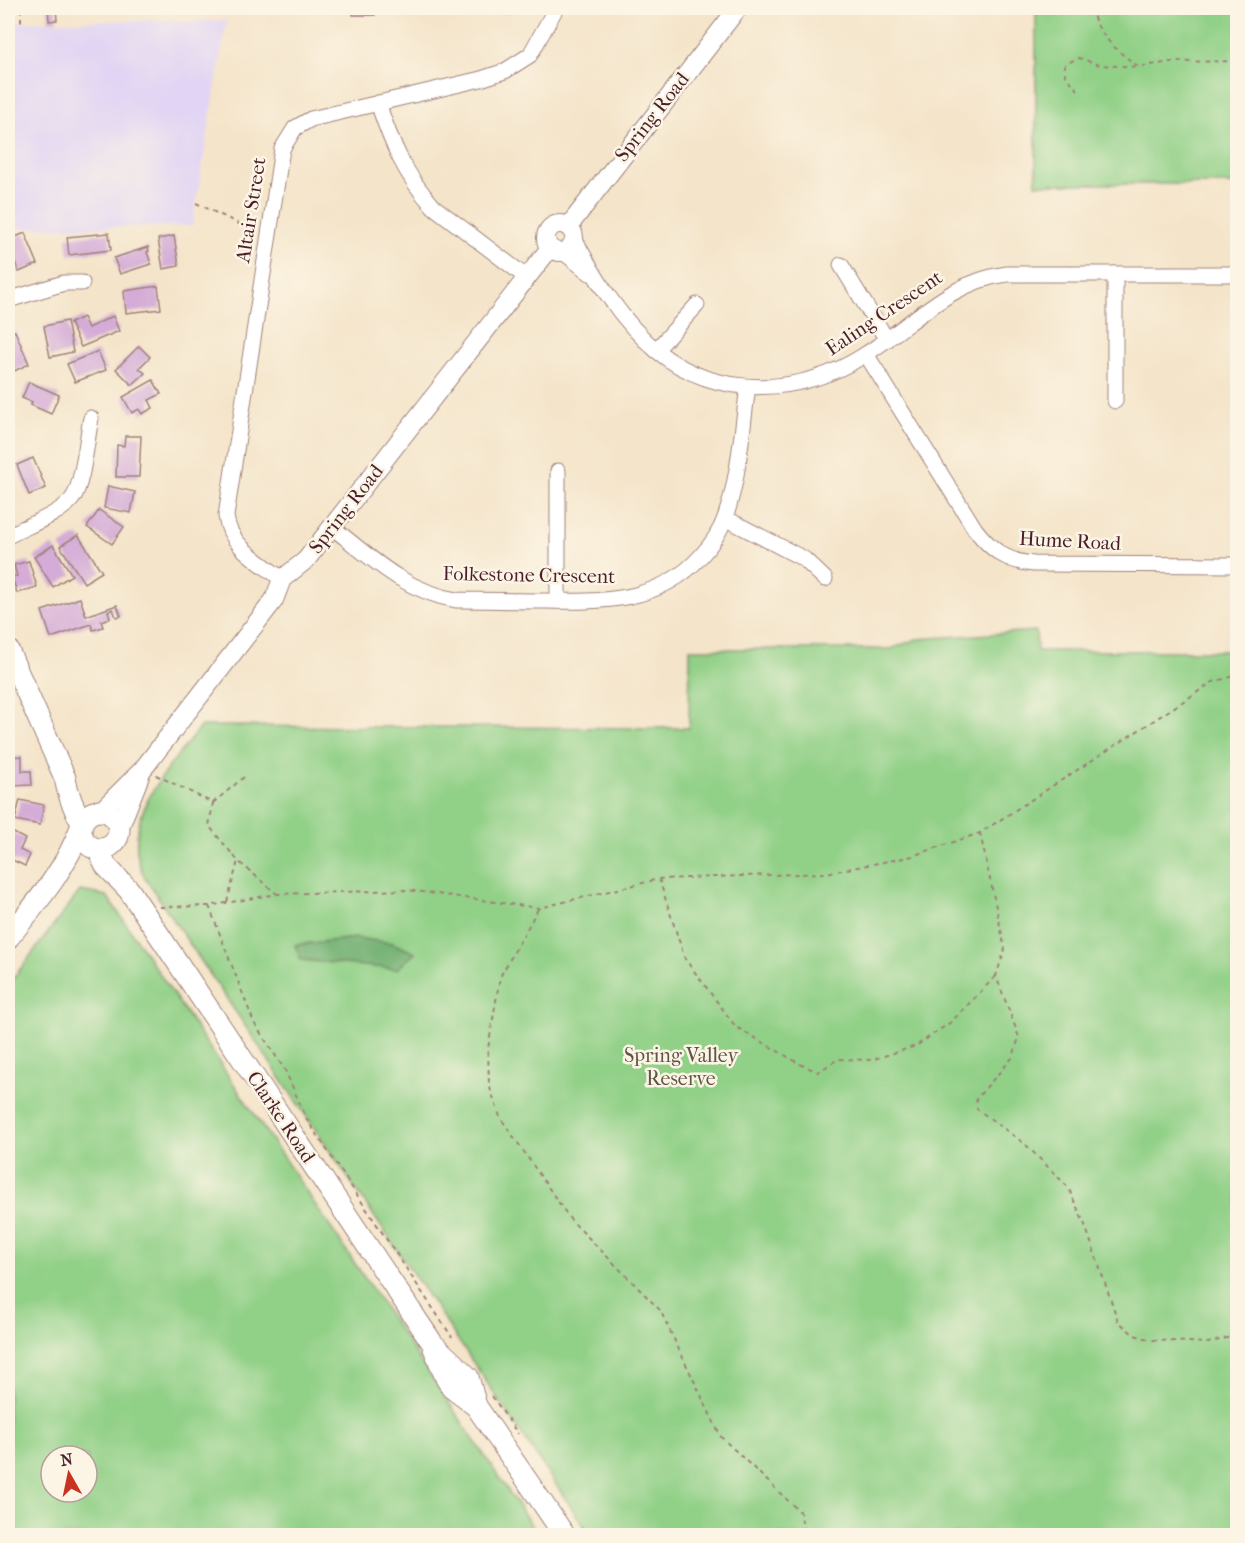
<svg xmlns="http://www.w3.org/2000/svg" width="1245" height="1543" font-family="'IM FELL French Canon',serif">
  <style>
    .built { fill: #e1d4f4 }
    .green { fill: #91d087; stroke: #6e7859; stroke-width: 1.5; fill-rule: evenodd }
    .forest { fill: #74b274; stroke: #5f6850; stroke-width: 1.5 }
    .building { fill: #d4acd7 }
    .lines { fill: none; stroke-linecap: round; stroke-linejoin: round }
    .minor-casing { stroke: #9f827a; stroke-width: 17 }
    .tertiary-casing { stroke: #9f827a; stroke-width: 20 }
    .secondary-casing { stroke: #9f827a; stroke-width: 23 }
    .path { stroke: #9f827a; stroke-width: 2; stroke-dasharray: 4.5 4.5; stroke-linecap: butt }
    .minor { stroke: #fff; stroke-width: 15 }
    .tertiary { stroke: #fff; stroke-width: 18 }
    .secondary { stroke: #fff; stroke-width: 21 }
    .labels { text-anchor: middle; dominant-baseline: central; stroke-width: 5; stroke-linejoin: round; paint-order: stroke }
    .street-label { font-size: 20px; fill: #4a1f2b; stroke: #fcf5e5 }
    .park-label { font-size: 20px; fill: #5f5447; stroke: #fcf5e5 }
  </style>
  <rect width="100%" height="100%" fill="#fcf5e5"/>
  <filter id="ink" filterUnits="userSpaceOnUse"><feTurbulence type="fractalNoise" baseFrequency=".0167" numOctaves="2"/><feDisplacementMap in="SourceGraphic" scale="12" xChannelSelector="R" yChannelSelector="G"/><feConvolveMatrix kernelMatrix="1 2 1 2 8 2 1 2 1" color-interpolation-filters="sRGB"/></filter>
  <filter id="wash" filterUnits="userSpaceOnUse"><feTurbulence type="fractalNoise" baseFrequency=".008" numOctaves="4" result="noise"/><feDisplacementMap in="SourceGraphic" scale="24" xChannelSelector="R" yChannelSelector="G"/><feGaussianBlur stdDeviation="1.35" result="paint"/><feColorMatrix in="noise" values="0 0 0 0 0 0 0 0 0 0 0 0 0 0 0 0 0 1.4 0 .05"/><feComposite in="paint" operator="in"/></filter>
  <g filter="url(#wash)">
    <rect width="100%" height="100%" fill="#f4e4c9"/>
    <polygon class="built" points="176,20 189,22 227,20 192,226 8,228 8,22"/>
    <g class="green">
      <rect x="1036" y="8" width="201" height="176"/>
      <path d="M1036,631L1037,651H1237V1535H590L145,878C116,820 168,769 201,726L689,728L690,649H891L917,639Z"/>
      <path d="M80,891L107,896L538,1535H8V985ZM51,1456H87V1492H51Z"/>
    </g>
    <polygon class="forest" points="356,938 392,943 415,953 397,969 301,960 295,945"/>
    <g id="blocks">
      <g class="building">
        <polygon points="48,8 56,8 57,20 49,21"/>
        <rect x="353" y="8" width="22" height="7"/>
        <polygon points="499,8 528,8 528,9 500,14"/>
        <polygon points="25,233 38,264 19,272 8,245 8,240"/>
        <polygon points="109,233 111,250 69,255 67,237"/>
        <polygon points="174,236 179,266 163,269 158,239"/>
        <polygon points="148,247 149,251 147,252 151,264 120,274 114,258"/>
        <polygon points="8,253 15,270 8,273"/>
        <polygon points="158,286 161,309 126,313 124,291"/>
        <polygon points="113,316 119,331 81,347 70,323 83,317 88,328"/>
        <polygon points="67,321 73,352 50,357 44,326"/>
        <polygon points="15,331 29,364 8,374 8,334"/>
        <polygon points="139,346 150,357 139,368 145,373 132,385 116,369"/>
        <polygon points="98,351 106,370 75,382 67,364"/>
        <polygon points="153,380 161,394 149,400 153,408 142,414 139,409 132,413 123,397"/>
        <polygon points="29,382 59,395 51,414 31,405 32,402 22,398"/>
        <polygon points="125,436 141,436 139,477 116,477 117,445 124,446"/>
        <polygon points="33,458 46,488 29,495 17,465"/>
        <polygon points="108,486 135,492 131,513 104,508"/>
        <polygon points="99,510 124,527 112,544 87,527"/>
        <polygon points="78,535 102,572 84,583 60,546"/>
        <polygon points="53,545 72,575 53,587 34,557"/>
        <polygon points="29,561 37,587 17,593 12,577 17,576 14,565"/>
        <polygon points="80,598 86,616 117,605 121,616 116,617 113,609 108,611 110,618 101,621 103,627 93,630 91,624 51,638 42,611"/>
        <polygon points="22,756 22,771 31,771 32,785 8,786 8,757"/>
        <polygon points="20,800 44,805 40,825 15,820"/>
        <polygon points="8,830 25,839 20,850 30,855 25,866 8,858"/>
      </g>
    </g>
  </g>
  <g filter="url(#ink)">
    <use href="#blocks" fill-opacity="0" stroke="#9f827a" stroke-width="1.5"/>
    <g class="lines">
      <defs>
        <g id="minor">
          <path d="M378,103C391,142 405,176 434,207L526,277"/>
          <path d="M574,238C595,278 621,321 657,351C719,401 803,395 866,354C913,324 950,281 1007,274H1238"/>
          <polyline points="562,251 590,273"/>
          <polyline points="841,265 887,340"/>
          <polyline points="1115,274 1115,401"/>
          <polyline points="8,300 64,283 82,283"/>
          <polyline points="656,350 697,305"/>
          <path d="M866,354L975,529C991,550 1007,562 1034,564L1238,565"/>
          <polyline points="558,471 558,601"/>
          <polyline points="725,518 804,559 825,579"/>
          <path d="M332,527C371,558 406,592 457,600C486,600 515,601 544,601C601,602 660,603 701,556C711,545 720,532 725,518C739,479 742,428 748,387"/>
          <path d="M8,536C26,526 59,515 72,499C83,486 87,437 91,418"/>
          <path d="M282,579C260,562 229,546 226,516L282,149L295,128L311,119L481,79L505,71L530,55L556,8"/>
        </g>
        <g id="tertiary">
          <circle cx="560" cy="238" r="14"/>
          <polyline points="568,227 738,8"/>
          <polyline points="101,811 143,769 268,608 274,600 282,579 306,560 550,248"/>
          <polyline points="119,829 140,776"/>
        </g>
        <g id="secondary">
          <path d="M8,650L65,778C68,795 73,808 82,823"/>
          <circle cx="100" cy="830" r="19"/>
          <polyline points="98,849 106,866 129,890 433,1344 468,1377 476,1406"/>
          <path d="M8,938C37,902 65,871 81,827"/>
          <polyline points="434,1348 446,1378 452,1388 476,1406 565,1536"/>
        </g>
      </defs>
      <use href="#minor" class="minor-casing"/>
      <use href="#tertiary" class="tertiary-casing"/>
      <use href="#secondary" class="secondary-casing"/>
      <g class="path">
        <polyline points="21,8 21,22"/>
        <path d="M1091,8C1097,35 1117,51 1139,67L1170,62L1238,61"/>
        <polyline points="1078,90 1065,75 1065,64 1079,58 1100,65 1139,67"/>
        <polyline points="196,203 256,232"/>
        <polyline points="156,775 213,803 209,826 238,861 277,894"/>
        <polyline points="213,803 244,777"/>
        <polyline points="980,833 1005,949 996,976 1019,1037 1013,1057 976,1099 977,1109 1025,1144 1068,1187 1085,1225 1118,1321 1134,1335 1152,1340 1208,1343 1238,1335"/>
        <polyline points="659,879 685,959 736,1027 800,1064 818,1072 838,1059 871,1060 916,1046 951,1022 996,976"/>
        <polyline points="227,902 238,861"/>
        <polyline points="209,906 254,1023 285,1070 307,1120 452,1337"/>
        <polyline points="160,907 209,906 277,894 408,890 539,908 659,879 826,873 909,857 980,833 1213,682 1238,675"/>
        <polyline points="538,909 500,977 488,1049 489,1085 500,1117 570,1219 660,1310 721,1437 800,1512 805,1536"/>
        <polyline points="492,1396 518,1434"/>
        <polyline points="581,1528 586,1536"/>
      </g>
      <use href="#minor" class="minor"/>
      <use href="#tertiary" class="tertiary"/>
      <use href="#secondary" class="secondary"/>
    </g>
  </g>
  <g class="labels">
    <g class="street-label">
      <text transform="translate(652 117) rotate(-52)">Spring Road</text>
      <text transform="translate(251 210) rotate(-81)">Altair Street</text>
      <text transform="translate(884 313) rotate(-34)">Ealing Crescent</text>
      <text transform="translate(346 509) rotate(-52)">Spring Road</text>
      <text transform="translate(1070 541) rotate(3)">Hume Road</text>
      <text transform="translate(529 575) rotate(1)">Folkestone Crescent</text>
      <text transform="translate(281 1117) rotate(56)">Clarke Road</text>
    </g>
    <g class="park-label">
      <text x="681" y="1055">Spring Valley<tspan x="681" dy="23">Reserve</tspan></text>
    </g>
  </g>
  <rect width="1245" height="1543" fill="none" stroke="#fcf5e5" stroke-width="30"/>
  <g transform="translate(69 1474) rotate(351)"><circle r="28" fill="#fcf5e5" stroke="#b59f9b" stroke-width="1.5"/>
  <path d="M0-4.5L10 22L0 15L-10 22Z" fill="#c8321e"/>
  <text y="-9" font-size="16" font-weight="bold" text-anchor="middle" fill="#4a1f2b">N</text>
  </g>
</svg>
